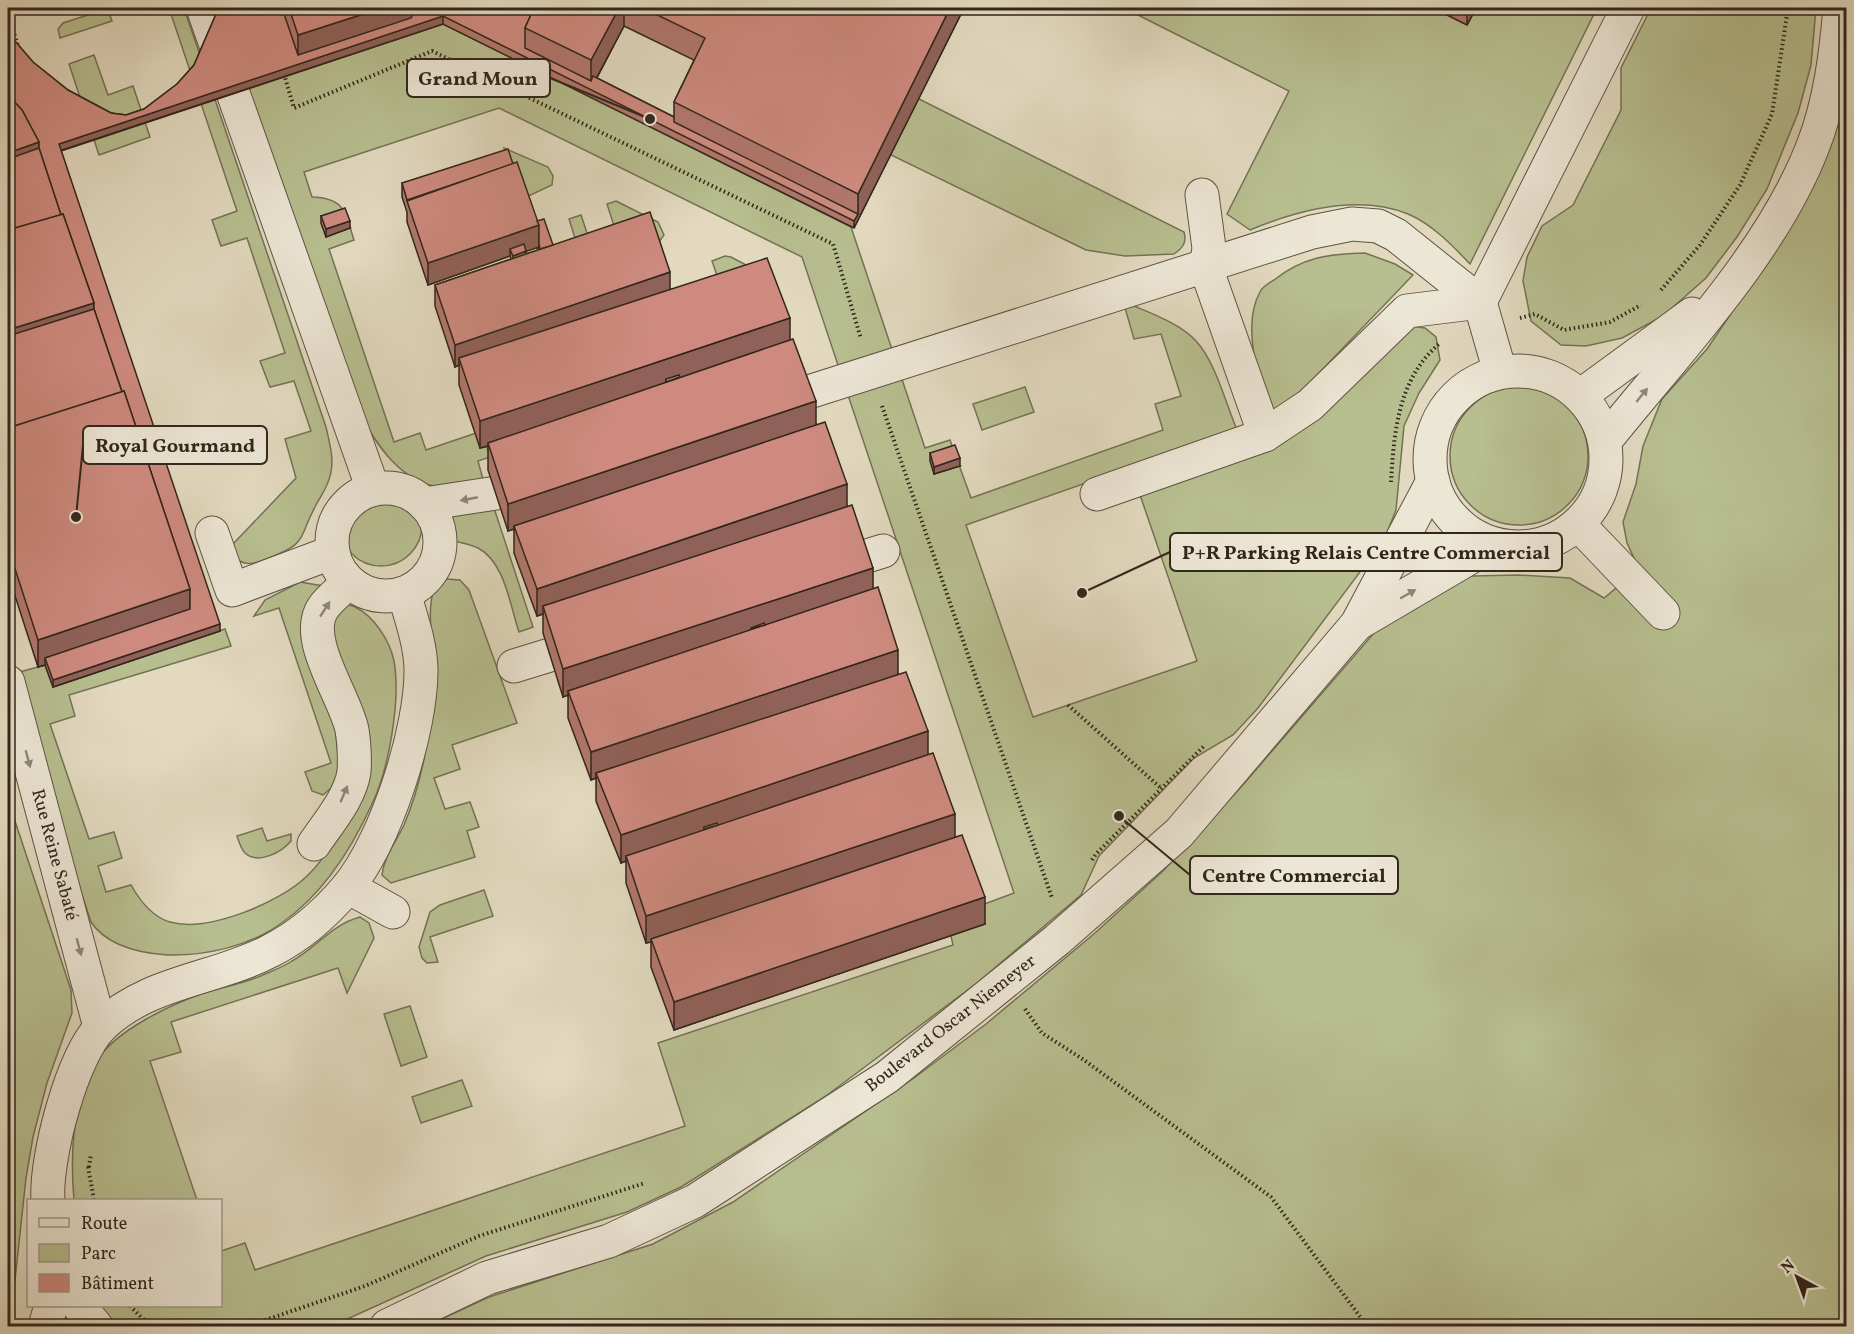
<svg xmlns="http://www.w3.org/2000/svg" width="1854" height="1334" font-family="Vollkorn,serif">
  <style>
    .green { fill: #b7be8f; stroke: #747255; stroke-width: 1.5 }
    .lines { fill: none; stroke-linecap: round; stroke-linejoin: round }
    .minor-casing { stroke: #5e5344; stroke-width: 35 }
    .path { stroke: #32261b; stroke-width: 4; stroke-dasharray: 1.5 3; stroke-linecap: butt }
    .minor { stroke: #ece6d5; stroke-width: 33 }
    .wall { fill: #b1776d; stroke: #32261b; stroke-width: 1.5; fill-rule: evenodd }
    .shaded-wall { fill: #906159; stroke: #32261b; stroke-width: 1.5 }
    .building { fill: #ce8a7f; stroke: #32261b; stroke-width: 1.5 }
    .oneway { fill: #8f8678 }
    .labels { text-anchor: middle; dominant-baseline: central; stroke-width: 6; stroke-linejoin: round; paint-order: stroke }
    .street-label { font-size: 18px; fill: #32261b; stroke: #ece6d5 }
    .leader { fill: none; stroke: #32261b; stroke-width: 2 }
    .callout-dot { fill: #32261b; stroke: #ece6d5; stroke-width: 2 }
    .callout { fill: #ece6d5; stroke: #32261b; stroke-width: 2 }
    .callout-label { font-size: 20px; text-anchor: middle; font-weight: bold; fill: #32261b }
  </style>
  <rect width="100%" height="100%" fill="#e2d9bf"/>
  <filter id="stains"><feTurbulence type="fractalNoise" baseFrequency=".00333" numOctaves="4"/><feColorMatrix values="0 0 0 0 .2 0 0 0 0 .09 0 0 0 0 .02 0 0 0 .5 -.17"/></filter>
  <radialGradient id="worn" r=".72"><stop offset=".6" stop-color="#630" stop-opacity="0"/><stop offset="1" stop-color="#630" stop-opacity=".3"/></radialGradient>
  <g class="green">
    <path d="M169,8H184L326,427C329,441 334,457 331,472C329,485 322,494 316,505C297,540 309,543 266,559C254,564 247,566 236,559L233,544L296,478L285,439L311,431L294,381L270,387L260,361L285,353L247,238L221,246L212,220L237,211Z"/>
    <path d="M1124,8H1433L1467,25L1476,8H1597L1470,264C1453,246 1432,224 1408,214C1358,194 1298,210 1250,230L1227,214L1289,91Z"/>
    <polygon points="1651,8 1816,8 1811,65 1798,113 1767,189 1737,237 1706,278 1663,316 1622,338 1586,346 1561,345 1531,321 1523,281 1527,257 1542,226 1573,205 1621,110 1621,68"/>
    <polygon points="103,10 109,13 112,21 60,38 58,29 63,23"/>
    <path d="M443,24L851,227L925,448L950,440L971,498L1163,430L1155,404L1181,396L1161,334L1134,339L1123,301C1146,312 1179,322 1196,341C1215,361 1226,404 1237,430L966,525L1033,717L1197,661L1139,492L1410,326L1425,328L1436,337L1440,360L1419,393L1404,426L1396,510L1384,540L1258,708L1233,735L1194,758L1099,856L1081,895L977,983L826,1096L681,1187L627,1212L486,1256L332,1326H114L100,1306H220L221,1251L245,1243L255,1270L685,1126L658,1043L953,945L947,918L1014,893L802,257L499,108L304,172L312,197C345,198 345,212 354,240L329,249L394,442L420,433L426,450L482,431L490,457L478,461L485,487C471,487 456,489 443,488C399,483 377,444 357,410L246,89Z"/>
    <polygon points="94,55 108,95 133,86 150,137 99,155 69,64"/>
    <polygon points="1846,69 1846,1326 426,1326 489,1297 653,1244 733,1202 914,1078 986,1024 1095,933 1164,870 1241,787 1374,633 1438,587 1472,576 1518,575 1570,578 1604,598 1639,569 1627,543 1623,522 1636,484 1643,446 1662,399 1707,349 1774,250"/>
    <path d="M917,98L1184,232C1187,242 1183,248 1174,254L1125,256L1086,250L889,154Z"/>
    <polygon points="504,148 548,167 553,176 552,185 522,199"/>
    <polygon points="616,201 658,222 664,235 656,246 616,232 607,204"/>
    <polygon points="581,215 598,266 585,270 569,219"/>
    <path d="M1365,253L1395,264L1413,275L1297,396L1270,414C1259,380 1241,326 1260,292C1262,287 1269,283 1274,280C1303,257 1328,254 1365,253Z"/>
    <polygon points="725,256 731,257 769,277 721,287 712,261"/>
    <circle cx="1519" cy="456" r="69"/>
    <polygon points="1025,387 1034,412 982,430 973,404"/>
    <circle cx="381" cy="525" r="41"/>
    <path d="M441,508H494L533,627L519,632C510,606 505,562 478,548C469,544 459,542 450,540Z"/>
    <path d="M446,579L460,580L469,590L517,723L452,745L460,769L434,778L445,809L470,802L479,827L467,831L475,857L391,883L382,875C384,856 396,842 404,825C411,808 418,787 422,768C431,733 433,696 433,659C432,634 427,612 434,587Z"/>
    <polygon points="300,582 323,586 340,725 337,783 323,795 312,791 305,772 331,763 279,608 254,616 265,600"/>
    <path d="M333,604C340,605 350,604 355,607C374,616 390,641 394,661C401,699 389,769 372,804C352,848 324,893 283,922C251,946 206,956 167,955C139,953 107,946 91,922L9,675L45,665L53,687L225,629L231,646L69,695L75,716L50,724L89,839L114,832L122,858L98,866L106,892L131,885C140,901 152,917 170,922C207,933 281,902 307,876C323,861 334,841 345,823L329,667Z"/>
    <polygon points="8,800 71,990 72,1013 47,1083 33,1137 26,1178 10,1326 8,1326"/>
    <path d="M262,828L267,841L291,834V841C282,852 258,865 245,853C241,849 239,842 237,836Z"/>
    <polygon points="484,890 493,916 430,937 438,962 427,963 422,958 419,947 430,912 440,905"/>
    <path d="M360,917L369,923L374,938L347,993L338,968L171,1022L181,1052L150,1061L197,1200H74C70,1154 72,1099 98,1059C117,1030 170,1005 201,994C221,987 243,984 263,975C272,971 283,967 292,961C317,947 331,925 360,917Z"/>
    <polygon points="410,1006 427,1057 401,1066 384,1014"/>
    <polygon points="462,1080 472,1106 421,1123 412,1097"/>
  </g>
  <g class="lines">
    <defs>
      <g id="minor">
        <polyline points="203,8 373,489"/>
        <polyline points="1202,195 1209,248 1206,268 1265,435"/>
        <polyline points="1480,302 1628,8"/>
        <circle cx="1518" cy="459" r="88"/>
        <polyline points="1580,396 1692,314"/>
        <polyline points="771,404 1312,232 1352,224 1378,226 1396,235 1480,302 1500,372"/>
        <path d="M1605,441C1676,352 1772,253 1813,146C1830,103 1836,54 1840,8"/>
        <circle cx="386" cy="542" r="54"/>
        <polyline points="1097,494 1265,435 1310,405 1407,311 1480,302"/>
        <polyline points="424,504 503,492 540,480"/>
        <polyline points="1578,524 1663,613"/>
        <polyline points="212,533 232,590 333,552"/>
        <polyline points="825,569 883,551"/>
        <polyline points="1357,624 1493,544"/>
        <polyline points="514,666 592,642"/>
        <polyline points="8,682 100,1027"/>
        <path d="M314,844C328,823 350,798 354,772C355,760 354,741 352,730C346,698 302,639 323,608C329,599 341,590 349,582"/>
        <polyline points="348,887 393,912"/>
        <path d="M48,1200C45,1159 72,1055 102,1026C146,982 217,979 270,951C300,936 325,914 347,888C386,841 422,729 421,668C420,642 411,618 404,593"/>
        <polyline points="79,1306 96,1326"/>
        <polyline points="45,1326 51,1306"/>
        <polyline points="387,1326 487,1278 609,1241 695,1201 887,1077 1057,940 1179,833 1357,624 1433,481"/>
      </g>
    </defs>
    <use href="#minor" class="minor-casing"/>
    <g class="path">
      <polyline points="8,13 19,49"/>
      <polyline points="284,74 294,108 432,51 833,244 861,339"/>
      <polyline points="1661,290 1700,245 1740,185 1772,114 1788,8"/>
      <polyline points="1520,318 1535,314 1564,330 1610,322 1641,305"/>
      <polyline points="882,406 1052,898"/>
      <path d="M1391,482C1394,432 1398,379 1439,344"/>
      <polyline points="1068,705 1161,788"/>
      <polyline points="1092,860 1096,854 1204,746"/>
      <polyline points="1025,1009 1042,1033 1084,1060 1271,1197 1367,1326"/>
      <polyline points="88,1167 94,1200"/>
      <polyline points="89,1167 91,1154"/>
      <polyline points="8,1209 10,1189"/>
      <polyline points="130,1306 150,1326"/>
      <polyline points="248,1326 365,1286 479,1236 645,1183"/>
    </g>
    <use href="#minor" class="minor"/>
  </g>
  <g class="wall">
    <path d="M217,8H964L854,228L443,24L61,151L220,631L53,687L45,665L38,667L8,574V33L33,62L68,90L111,113L126,115L144,109L177,84L194,65L216,14ZM624,26L694,60L674,102V117L597,78Z"/>
    <polygon points="1433,8 1476,8 1467,25"/>
    <path d="M513,164L537,221L553,245L670,289L790,340L816,424L847,506L898,674L928,754L955,837L985,924L674,1030L651,967V942L646,943L626,883V861L621,863L596,801V778L591,780L568,718V695L563,697L543,633V614L537,616L514,553V529L508,531L488,470V446L480,448L459,385V365L455,367L435,306V285L511,259L510,256L428,285L407,222V212L402,197V183ZM538,247V250L526,254V251Z"/>
    <polygon points="321,216 350,228 326,237 321,223"/>
    <polygon points="930,453 960,466 934,474 930,461"/>
  </g>
  <g class="shaded-wall">
    <polygon points="382,8 419,8 411,25 298,63 298,35"/>
    <polygon points="619,8 624,8 624,26 591,88 591,60"/>
    <polygon points="950,8 964,8 854,228 854,221 858,214 858,194"/>
    <polygon points="1467,8 1476,8 1467,25"/>
    <polygon points="443,16 443,24 59,151 59,144"/>
    <polygon points="39,142 39,169 8,180 8,153"/>
    <polygon points="350,221 350,228 326,237 326,229"/>
    <polygon points="539,225 539,247 513,256 510,249 510,256 428,285 428,263"/>
    <polygon points="526,251 526,259 513,263 513,256"/>
    <polygon points="670,272 670,293 459,358 459,365 455,367 455,345"/>
    <polygon points="94,303 94,330 8,357 8,330"/>
    <polygon points="790,318 790,346 668,386 666,379 666,387 488,443 488,446 480,448 480,421"/>
    <polygon points="816,401 816,428 514,526 514,529 508,531 508,504"/>
    <polygon points="960,458 960,466 934,474 934,467"/>
    <polygon points="847,484 847,511 543,606 543,614 537,616 537,589"/>
    <polygon points="873,568 873,595 751,635 568,691 568,695 563,697 563,669"/>
    <polygon points="190,589 190,616 45,658 45,665 38,667 38,640"/>
    <polygon points="220,624 220,631 53,687 53,680"/>
    <polygon points="898,650 898,677 596,773 596,778 591,780 591,752"/>
    <polygon points="928,731 928,759 706,834 704,827 704,835 626,856 626,861 621,863 621,835"/>
    <polygon points="955,814 955,841 651,939 651,942 646,943 646,916"/>
    <polygon points="985,897 985,924 674,1030 674,1002"/>
  </g>
  <g class="building">
    <polygon points="217,8 282,8 298,55 411,18 416,8 534,8 525,28 525,48 591,81 593,76 674,117 674,122 858,214 854,221 443,16 59,144 220,624 53,680 45,658 190,609 190,589 124,391 122,392 94,309 94,303 63,214 61,215 39,148 39,142 22,110 8,95 8,33 33,62 68,90 111,113 126,115 144,109 177,84 194,65 216,14"/>
    <polygon points="289,8 382,8 298,35"/>
    <polygon points="534,8 619,8 591,60 525,28"/>
    <polygon points="643,8 950,8 858,194 674,102 705,38"/>
    <polygon points="8,95 22,110 39,142 8,153"/>
    <polygon points="39,148 61,215 8,230 8,159"/>
    <polygon points="508,149 513,164 407,200 402,183"/>
    <polygon points="517,162 539,225 428,263 407,201"/>
    <polygon points="345,208 350,221 326,229 321,216"/>
    <polygon points="650,212 670,272 455,345 435,285"/>
    <polygon points="63,214 94,303 8,330 8,230"/>
    <polygon points="544,219 553,245 540,249 539,244 539,225 537,221"/>
    <polygon points="524,244 526,251 513,256 510,249"/>
    <polygon points="767,258 790,318 480,421 459,358"/>
    <polygon points="94,309 122,392 8,428 8,336"/>
    <polygon points="793,339 816,401 508,504 488,443"/>
    <polygon points="679,375 680,377 666,382 666,379"/>
    <polygon points="124,391 190,589 38,640 8,547 8,428"/>
    <polygon points="825,422 847,484 537,589 514,526"/>
    <polygon points="955,445 960,458 934,467 930,453"/>
    <polygon points="852,505 873,568 563,669 543,606"/>
    <polygon points="878,587 898,650 591,752 568,691"/>
    <polygon points="764,623 765,625 751,629 751,628"/>
    <polygon points="906,672 928,731 621,835 596,773"/>
    <polygon points="933,753 955,814 646,916 626,856"/>
    <polygon points="717,823 718,825 704,829 704,827"/>
    <polygon points="962,835 985,897 674,1002 651,939"/>
  </g>
  <defs><path id="oneway-solid" d="M-6-.8H1V-3.2L6.5 0L1 3.2V.8H-6Z" transform="scale(1.5)"/></defs>
  <g class="oneway">
    <use href="#oneway-solid" transform="translate(1642 395) rotate(-51)"/>
    <use href="#oneway-solid" transform="translate(469 499) rotate(169)"/>
    <use href="#oneway-solid" transform="translate(1408 594) rotate(-30)"/>
    <use href="#oneway-solid" transform="translate(325 609) rotate(-57)"/>
    <use href="#oneway-solid" transform="translate(28 759) rotate(75)"/>
    <use href="#oneway-solid" transform="translate(344 794) rotate(-67)"/>
    <use href="#oneway-solid" transform="translate(79 947) rotate(75)"/>
  </g>
  <g class="labels">
    <g class="street-label">
      <text transform="translate(54 855) rotate(75)">Rue Reine Sabaté</text>
      <text transform="translate(951 1024) rotate(-38)">Boulevard Oscar Niemeyer</text>
    </g>
  </g>
  <path class="leader" d="M650 119L550 78M76 517L83 445M1082 593L1170 552M1119 816L1190 875"/>
  <g class="callout-dot">
    <circle cx="650" cy="119" r="6"/>
    <circle cx="76" cy="517" r="6"/>
    <circle cx="1082" cy="593" r="6"/>
    <circle cx="1119" cy="816" r="6"/>
  </g>
  <g class="callout">
    <rect x="407" y="59" width="143" height="38" rx="6"/>
    <rect x="83" y="426" width="184" height="38" rx="6"/>
    <rect x="1170" y="533" width="392" height="38" rx="6"/>
    <rect x="1190" y="856" width="208" height="38" rx="6"/>
  </g>
  <g class="callout-label">
    <text x="478" y="85">Grand Moun</text>
    <text x="175" y="452">Royal Gourmand</text>
    <text x="1366" y="559">P+R Parking Relais Centre Commercial</text>
    <text x="1294" y="882">Centre Commercial</text>
  </g>
  <rect width="1854" height="1334" fill="none" stroke="#e2d9bf" stroke-width="30"/>
  <rect x="9" y="9" width="1836" height="1316" fill="none" stroke="#32261b" stroke-width="3"/>
  <rect x="15" y="15" width="1824" height="1304" fill="none" stroke="#32261b" stroke-width="1.5"/>
  <rect x="27" y="1199" width="195" height="108" fill="#ece6d5" stroke="#a2998b" stroke-width="1.5"/>
  <rect x="39" y="1218" width="30" height="9" fill="#ece6d5" stroke="#a2998b" stroke-width="1.5"/>
  <text x="81" y="1229" font-size="18" fill="#32261b">Route</text>
  <rect x="39" y="1244" width="30" height="18" fill="#b7be8f" stroke="#a2998b" stroke-width="1.5"/>
  <text x="81" y="1259" font-size="18" fill="#32261b">Parc</text>
  <rect x="39" y="1274" width="30" height="18" fill="#ce8a7f" stroke="#a2998b" stroke-width="1.5"/>
  <text x="81" y="1289" font-size="18" fill="#32261b">Bâtiment</text>
  <g transform="translate(1797 1277) rotate(319)" stroke="#ece6d5" stroke-width="4.5" paint-order="stroke">
  <path d="M0-4.5L10 22L0 15L-10 22Z" fill="#32261b"/>
  <text y="-9" font-size="16" font-weight="bold" text-anchor="middle" fill="#32261b">N</text>
  </g>
  <rect width="100%" height="100%" filter="url(#stains)"/>
  <rect width="100%" height="100%" fill="url(#worn)"/>
</svg>
